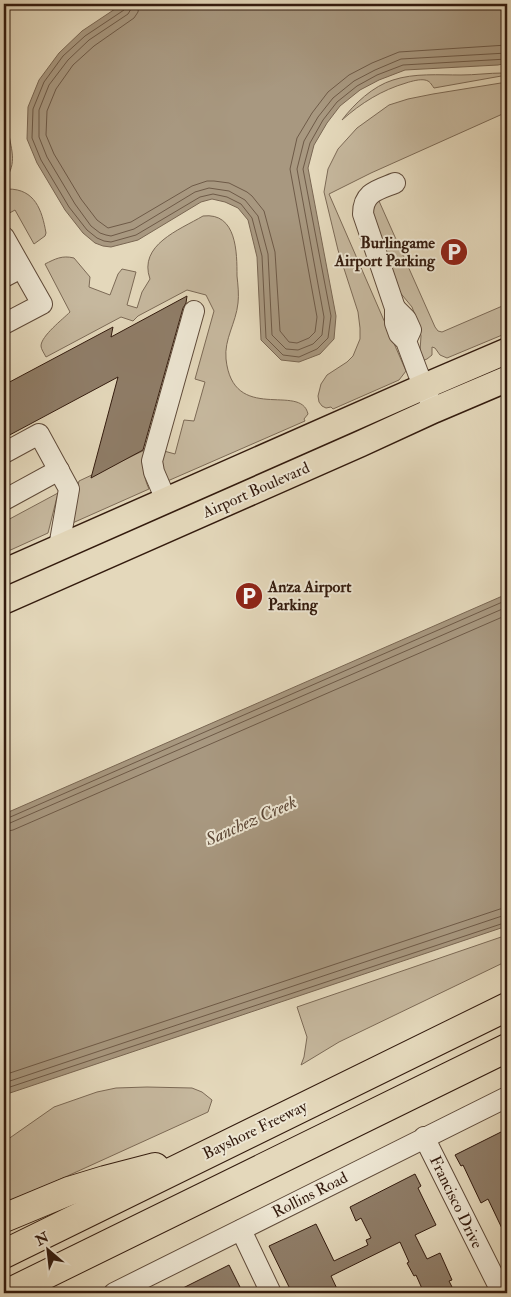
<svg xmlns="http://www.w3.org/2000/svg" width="511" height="1297" font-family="'IM FELL Double Pica',serif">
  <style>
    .green { fill: #c6b89e; stroke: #7c6a56 }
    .water { fill: #a89880; stroke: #796652 }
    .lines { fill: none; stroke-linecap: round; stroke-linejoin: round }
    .shore { stroke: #6e5a47; stroke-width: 1 }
    .building { fill: #8f7d68; stroke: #331b0e }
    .minor-casing { stroke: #5f4a39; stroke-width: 22 }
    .major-casing { stroke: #331b0e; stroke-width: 28 }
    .highway-casing { stroke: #331b0e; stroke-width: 30 }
    .minor { stroke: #ede6d3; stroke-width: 20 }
    .major { stroke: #e4d8bb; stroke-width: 25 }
    .highway { stroke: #e4d8bb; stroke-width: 28 }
    .labels { text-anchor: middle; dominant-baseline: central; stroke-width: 4; stroke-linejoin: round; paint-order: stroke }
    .poi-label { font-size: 16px; font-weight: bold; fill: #331b0e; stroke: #ede6d3; text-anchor: end }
    .street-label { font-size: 16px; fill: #331b0e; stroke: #ede6d3 }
    .water-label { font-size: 18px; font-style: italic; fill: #5c4736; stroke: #ede6d3 }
  </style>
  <rect width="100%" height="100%" fill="#e4d8bb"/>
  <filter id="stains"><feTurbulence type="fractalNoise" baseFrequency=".004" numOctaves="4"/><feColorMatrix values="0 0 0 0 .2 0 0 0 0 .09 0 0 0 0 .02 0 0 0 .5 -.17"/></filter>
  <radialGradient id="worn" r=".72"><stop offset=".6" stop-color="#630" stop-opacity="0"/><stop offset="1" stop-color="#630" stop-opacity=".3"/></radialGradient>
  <g class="green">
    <path d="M507,71V75L434,88C431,84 430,81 425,80C420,79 412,81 406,83C382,90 361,103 342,120C354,104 373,86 393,80C414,73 439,75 461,75C475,75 489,73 503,73Z"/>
    <polygon points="507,82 507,112 371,173 329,194 406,371 399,380 333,409 331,407 326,408 322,406 319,402 318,396 321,384 327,375 347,362 353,356 360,339 360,328 358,312 338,250 324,192 328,169 338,149 357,128 389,105 408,99 433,94"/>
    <path d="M8,103C9,110 7,119 8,127C10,149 19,162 4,181V127Z"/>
    <path d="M8,189C35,189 42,210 46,233L45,236L34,244L15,210L4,216V190Z"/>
    <polygon points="377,201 379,201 435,327 438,331 442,332 507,304 507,333 447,358 440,355 435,348 432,347 432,355 427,359 422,361 420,351 421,336 418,323 412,307 398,290 371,216 371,206"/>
    <path d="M203,216C237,212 237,253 237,276C238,285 239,295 238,303C236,323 224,339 226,359C233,425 301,382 308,414L304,419L305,421L163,483L159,471L164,451L175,454L184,420L194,421L205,382L195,379L214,311L206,295L187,290L138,316L133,321L121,317L46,357C44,353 41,349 41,346C41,336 63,319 70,312L45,264C55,259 62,255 74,258L90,277L89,287L110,295L118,274L122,269L136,272L127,305L137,308L142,292L150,279C138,245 179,230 203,216Z"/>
    <path d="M145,450C142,464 143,476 149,489L68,525L79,481Z"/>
    <polygon points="58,493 48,533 4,553 4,522"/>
    <polygon points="507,935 507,961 339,1042 301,1065 304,1057 307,1037 297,1007"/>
    <polygon points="147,1087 192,1088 202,1092 212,1100 208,1112 52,1183 4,1203 4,1142 54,1107 97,1092 116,1088"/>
  </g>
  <g class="water">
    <polygon points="126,4 507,4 507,63 498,65 405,70 379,80 360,90 340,106 327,123 314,145 308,168 336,316 334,339 320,354 299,362 281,360 261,340 257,257 248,220 238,208 225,202 212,199 201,202 138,240 111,247 103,246 95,243 83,233 65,210 37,163 27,139 28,107 39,80 59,53 82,31 121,5"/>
    <polygon points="507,594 507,926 4,1095 4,814"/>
  </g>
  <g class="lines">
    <g class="shore">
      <polyline points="126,4 124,10 85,36 63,56 44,82 33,109 32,138 41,160 69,207 87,230 97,238 104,241 111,242 136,235 200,197 213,194 227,197 241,204 252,218 262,256 266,338 283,355 299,357 317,349 328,338 331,316 303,169 310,143 323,120 337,102 357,86 377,75 403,65 507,59"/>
      <polyline points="132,4 131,9 128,14 89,40 68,60 49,85 39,110 39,137 47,157 75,204 91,226 100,233 106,235 111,236 134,229 195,192 209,188 229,191 245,200 258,216 268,254 272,335 286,349 298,350 313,344 322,335 324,317 297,169 304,141 318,117 333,98 354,81 375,70 401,59 507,53"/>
      <polyline points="139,4 138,12 134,18 94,46 73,65 56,89 47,111 46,135 54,154 81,199 97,220 108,228 131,222 192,186 207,181 214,181 229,183 247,192 252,196 264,211 275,252 280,331 289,342 297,343 309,338 315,332 317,317 290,169 297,138 312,113 328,92 349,75 372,63 399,52 507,45"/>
      <polyline points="4,818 8,818 507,600"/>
      <polyline points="4,824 10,823 507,607"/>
      <polyline points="4,832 13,830 507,615"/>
      <polyline points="4,1075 500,909 507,908"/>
      <polyline points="4,1083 502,916 507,916"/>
      <polyline points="4,1089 507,922"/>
    </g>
  </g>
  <g class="building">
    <polygon points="187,296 186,303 183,308 143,450 91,478 118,377 4,438 4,385 113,327 111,337"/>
    <polygon points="507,1129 507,1239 488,1199 481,1203 463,1165 461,1166 455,1155"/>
    <polygon points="415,1174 421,1186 418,1188 436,1225 415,1235 427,1259 440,1253 452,1280 449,1281 455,1293 424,1293 416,1275 414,1276 407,1263 409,1262 400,1242 331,1276 339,1293 292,1293 269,1246 316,1224 334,1261 368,1245 366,1240 371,1238 361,1218 356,1221 350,1207"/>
    <polygon points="229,1265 243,1293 173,1293"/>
  </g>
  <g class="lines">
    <defs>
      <g id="minor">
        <polyline points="4,237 42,304 4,324"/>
        <polyline points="4,277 21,268"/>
        <path d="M395,308L363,214C363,192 378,190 395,183"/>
        <polyline points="406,341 411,330 406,319 395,308 395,323 399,334 406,341 418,373 434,410"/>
        <polyline points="4,453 39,434 69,489 59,547"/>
        <polyline points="4,500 59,470"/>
        <polyline points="166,500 154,472 152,461 194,311"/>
        <polyline points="424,1137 502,1293"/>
        <polyline points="241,1230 271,1293"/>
        <polyline points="114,1293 507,1097"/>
      </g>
      <g id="major">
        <polyline points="4,572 423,387 507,351"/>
        <polyline points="4,601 360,444 434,410 507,379"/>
      </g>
      <g id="highway">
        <polyline points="4,1218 69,1191 105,1180 155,1167"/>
        <polyline points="4,1254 507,1007"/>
        <polyline points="8,1293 507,1048"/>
      </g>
    </defs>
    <use href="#minor" class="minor-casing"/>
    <use href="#major" class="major-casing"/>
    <use href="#highway" class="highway-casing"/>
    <use href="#minor" class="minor"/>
    <use href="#major" class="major"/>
    <use href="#highway" class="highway"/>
  </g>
  <defs>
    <symbol id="parking-disc" viewBox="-11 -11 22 22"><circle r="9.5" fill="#8f2418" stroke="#ede6d3"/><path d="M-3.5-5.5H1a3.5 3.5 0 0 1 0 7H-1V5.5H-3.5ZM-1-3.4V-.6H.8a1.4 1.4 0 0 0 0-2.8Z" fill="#fff"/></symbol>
  </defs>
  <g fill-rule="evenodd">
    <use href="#parking-disc" x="438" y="236" width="32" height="32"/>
    <use href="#parking-disc" x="233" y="580" width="32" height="32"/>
  </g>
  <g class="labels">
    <g class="poi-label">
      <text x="435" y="243">Burlingame<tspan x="435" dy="18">Airport Parking</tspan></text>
      <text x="268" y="587" text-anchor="start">Anza Airport<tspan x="268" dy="18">Parking</tspan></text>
    </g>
    <g class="street-label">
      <text transform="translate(256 490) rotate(-24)">Airport Boulevard</text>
      <text transform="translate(255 1130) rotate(-26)">Bayshore Freeway</text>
      <text transform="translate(310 1195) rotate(-27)">Rollins Road</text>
      <text transform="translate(456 1202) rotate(64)">Francisco Drive</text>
    </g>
    <g class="water-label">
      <text transform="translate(251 821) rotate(-24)">Sanchez Creek</text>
    </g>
  </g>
  <rect width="511" height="1297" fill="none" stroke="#e4d8bb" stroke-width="20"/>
  <rect x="5" y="5" width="501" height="1287" fill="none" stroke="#331b0e" stroke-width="2.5"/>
  <rect x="10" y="10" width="491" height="1277" fill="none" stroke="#331b0e"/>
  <g transform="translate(48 1250) rotate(332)" stroke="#ede6d3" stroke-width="4" paint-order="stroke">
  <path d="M0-4L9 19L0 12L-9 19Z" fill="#331b0e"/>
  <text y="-8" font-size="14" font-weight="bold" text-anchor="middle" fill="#331b0e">N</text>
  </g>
  <rect width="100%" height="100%" filter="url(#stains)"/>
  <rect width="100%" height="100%" fill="url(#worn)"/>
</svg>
